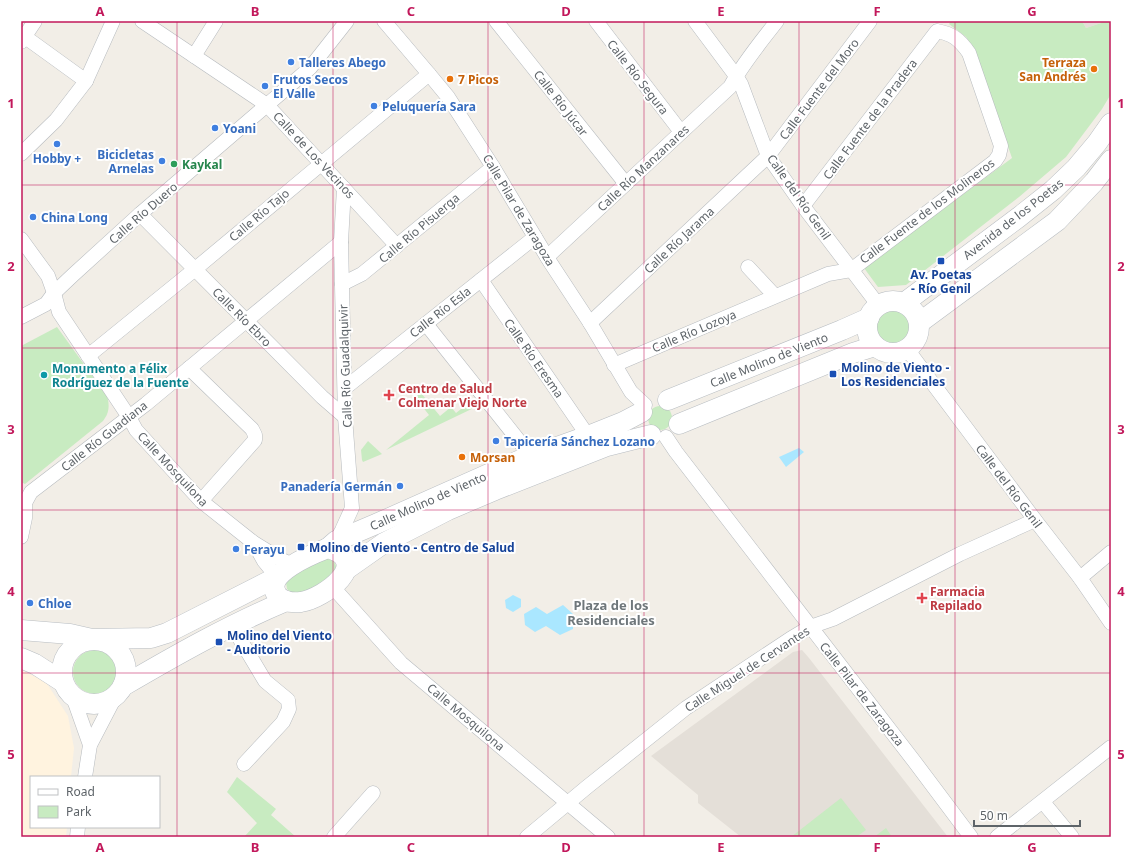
<svg xmlns="http://www.w3.org/2000/svg" width="1132" height="858" font-family="'Noto Sans',sans-serif">
  <style>
    .commercial { fill: #fff3df }
    .education { fill: #e4dfd8 }
    .green { fill: #c8ebc1 }
    .water { fill: #aae7ff }
    .lines { fill: none; stroke-linecap: round; stroke-linejoin: round }
    .minor-casing { stroke: #b7bbbf; stroke-width: 15 }
    .secondary-casing { stroke: #b8bdc2; stroke-width: 21 }
    .minor { stroke: #fff; stroke-width: 14 }
    .secondary { stroke: #fff; stroke-width: 20 }
    .grid { fill: none; stroke: #c2185b; stroke-width: 1; stroke-opacity: 0.55 }
    .shop-dot { fill: #3f7fe0; stroke: #fff; stroke-width: 1.5 }
    .food-dot { fill: #e8710a; stroke: #fff; stroke-width: 1.5 }
    .leisure-dot { fill: #2e9e5b; stroke: #fff; stroke-width: 1.5 }
    .transit-dot { fill: #1a4fb4; stroke: #fff; stroke-width: 1.5 }
    .culture-dot { fill: #0f9aa8; stroke: #fff; stroke-width: 1.5 }
    .health-dot { fill: #e0444e; stroke: #fff; stroke-width: 1.5 }
    .labels { text-anchor: middle; dominant-baseline: central; stroke-width: 4; stroke-linejoin: round; paint-order: stroke }
    .shop-label { font-size: 12px; font-weight: bold; fill: #366cbe; stroke: #fff; text-anchor: start }
    .food-label { font-size: 12px; font-weight: bold; fill: #c56008; stroke: #fff; text-anchor: start }
    .street-label { font-size: 12px; fill: #5e6469; stroke: #fff }
    .leisure-label { font-size: 12px; font-weight: bold; fill: #27864d; stroke: #fff; text-anchor: start }
    .transit-label { font-size: 12px; font-weight: bold; fill: #164399; stroke: #fff; text-anchor: start }
    .culture-label { font-size: 12px; font-weight: bold; fill: #0d838f; stroke: #fff; text-anchor: start }
    .health-label { font-size: 12px; font-weight: bold; fill: #be3a42; stroke: #fff; text-anchor: start }
    .neighbourhood-label { font-size: 13px; font-weight: bold; fill: #6f777b; stroke: #fff }
    .neatline { fill: none; stroke: #c2185b; stroke-width: 1.5 }
    .grid-label { font-size: 13px; text-anchor: middle; font-weight: bold; fill: #c2185b }
  </style>
  <rect width="100%" height="100%" fill="#f2eee7"/>
  <polygon class="commercial" points="21,670 46,682 68,716 74,748 71,777 31,777 31,827 67,827 66,837 21,837"/>
  <g class="education">
    <polygon points="1082,21 1102,21 1101,23 1086,28"/>
    <polygon points="802,650 809,658 948,837 741,837 698,803 698,795 651,756 793,652"/>
  </g>
  <g class="green">
    <polygon points="951,21 1082,21 1086,28 1101,23 1102,21 1111,21 1111,94 1102,109 1066,157 1019,197 906,285 878,287 864,268 1012,158 974,49 966,37 949,24"/>
    <circle cx="893" cy="327" r="17"/>
    <path d="M57,327L107,396C110,406 109,413 103,421L25,484L21,482V346Z"/>
    <polygon points="421,393 440,416 451,407 456,413 475,398 480,405 386,450 429,415 415,397"/>
    <circle cx="660" cy="418" r="12"/>
    <polygon points="368,441 382,454 363,462 362,460 361,450"/>
    <path d="M325,559C331,559 334,560 336,566L332,576L305,592L292,593L287,589L286,582L287,578Z"/>
    <circle cx="95" cy="672" r="22"/>
    <polygon points="237,777 276,809 271,815 296,837 244,837 257,823 227,792"/>
    <polygon points="841,798 866,830 856,837 791,837"/>
    <polygon points="886,828 892,837 874,837"/>
  </g>
  <g class="water">
    <polygon points="799,448 804,452 786,467 779,457"/>
    <polygon points="513,595 521,599 521,607 513,612 506,608 505,600"/>
    <polygon points="563,605 573,614 573,629 560,635 546,626 535,632 525,625 524,614 536,607 547,614"/>
  </g>
  <g class="lines">
    <defs>
      <g id="minor">
        <polyline points="142,21 267,105 397,246"/>
        <polyline points="384,21 429,74 448,97 493,167 550,262 590,323 631,392 645,405"/>
        <polyline points="496,21 626,184"/>
        <polyline points="596,21 681,132"/>
        <polyline points="695,21 736,76 741,84 768,156 803,206 879,306"/>
        <polyline points="21,34 86,81"/>
        <polyline points="21,42 35,21"/>
        <polyline points="194,56 216,21"/>
        <polyline points="21,154 56,120 86,81 113,21"/>
        <polyline points="140,214 322,397 345,417"/>
        <polyline points="21,239 48,276 54,293 59,312 129,417 136,430 201,501 254,543 280,559 293,565"/>
        <path d="M547,257L730,87C743,63 760,43 777,21"/>
        <polyline points="748,267 775,296"/>
        <polyline points="481,280 588,436"/>
        <polyline points="342,284 362,274 493,167"/>
        <polyline points="21,317 46,304 54,293 73,275 140,214 310,68 347,21"/>
        <polyline points="590,323 768,156 870,21"/>
        <polyline points="426,324 531,456"/>
        <polyline points="907,349 1035,520 1080,578 1111,623"/>
        <polyline points="88,356 194,270 429,74"/>
        <path d="M614,365L828,274L851,270L995,161L999,155L1001,146L969,53C960,40 953,34 937,31L803,206"/>
        <polyline points="189,368 252,429 255,435 255,440 201,501"/>
        <polyline points="345,388 535,237"/>
        <polyline points="666,437 676,452 914,761 971,837"/>
        <polyline points="21,537 25,518 25,503 31,492 146,404 341,242"/>
        <polyline points="336,541 342,530 352,508 345,417 341,242 344,188"/>
        <polyline points="255,545 264,561 277,577"/>
        <polyline points="1080,578 1111,552"/>
        <polyline points="332,587 339,594 401,663 608,837"/>
        <polyline points="232,626 265,681 288,700 289,709 283,722 244,764"/>
        <polyline points="73,697 90,745"/>
        <polyline points="85,777 90,745 115,697"/>
        <polyline points="1043,802 1072,837"/>
        <polyline points="77,837 78,827"/>
        <polyline points="334,837 373,793"/>
        <polyline points="527,837 587,787 686,708 790,639 810,627 833,619 960,554 1035,520"/>
        <polyline points="997,837 1111,747"/>
      </g>
      <g id="secondary">
        <circle cx="893" cy="327" r="26"/>
        <polyline points="904,303 1019,217 1053,190 1076,168 1097,143 1111,123"/>
        <polyline points="919,323 1057,221 1094,182 1111,160"/>
        <polyline points="668,400 842,330 869,318"/>
        <polyline points="679,424 853,353 875,346"/>
        <polyline points="328,548 336,541 376,524 518,461 588,436 623,422 642,412"/>
        <path d="M328,548C373,562 325,598 301,602C293,603 285,603 278,596C259,575 315,553 328,548Z"/>
        <polyline points="347,569 384,543 448,510 495,490 607,446 651,435"/>
        <polyline points="21,630 70,634 92,639 151,638 167,633 277,577"/>
        <circle cx="94" cy="672" r="32"/>
        <polyline points="21,658 35,664 63,682"/>
        <path d="M123,686C176,655 229,625 286,601"/>
      </g>
    </defs>
    <use href="#minor" class="minor-casing"/>
    <use href="#secondary" class="secondary-casing"/>
    <use href="#minor" class="minor"/>
    <use href="#secondary" class="secondary"/>
  </g>
  <path class="grid" d="M177,21V837M333,21V837M488,21V837M644,21V837M799,21V837M955,21V837M21,185H1111M21,348H1111M21,510H1111M21,673H1111"/>
  <g class="shop-dot">
    <circle cx="291" cy="62" r="4"/>
    <circle cx="265" cy="86" r="4"/>
    <circle cx="374" cy="106" r="4"/>
    <circle cx="215" cy="128" r="4"/>
    <circle cx="57" cy="144" r="4"/>
    <circle cx="162" cy="161" r="4"/>
    <circle cx="33" cy="217" r="4"/>
    <circle cx="496" cy="441" r="4"/>
    <circle cx="400" cy="486" r="4"/>
    <circle cx="236" cy="549" r="4"/>
    <circle cx="30" cy="603" r="4"/>
  </g>
  <g class="food-dot">
    <circle cx="1094" cy="69" r="4"/>
    <circle cx="450" cy="79" r="4"/>
    <circle cx="462" cy="457" r="4"/>
  </g>
  <circle class="leisure-dot" cx="174" cy="164" r="4"/>
  <g class="transit-dot">
    <rect x="937" y="257" width="8" height="8" rx="2"/>
    <rect x="829" y="370" width="8" height="8" rx="2"/>
    <rect x="297" y="543" width="8" height="8" rx="2"/>
    <rect x="215" y="638" width="8" height="8" rx="2"/>
  </g>
  <circle class="culture-dot" cx="44" cy="375" r="4"/>
  <g class="health-dot">
    <path d="M387 389h4v4h4v4h-4v4h-4v-4h-4v-4h4z"/>
    <path d="M920 592h4v4h4v4h-4v4h-4v-4h-4v-4h4z"/>
  </g>
  <g class="labels">
    <g class="shop-label">
      <text x="299" y="62">Talleres Abego</text>
      <text x="273" y="79">Frutos Secos<tspan x="273" dy="14">El Valle</tspan></text>
      <text x="382" y="106">Peluquería Sara</text>
      <text x="223" y="128">Yoani</text>
      <text x="154" y="154" text-anchor="end">Bicicletas<tspan x="154" dy="14">Arnelas</tspan></text>
      <text x="57" y="158" text-anchor="middle">Hobby +</text>
      <text x="41" y="217">China Long</text>
      <text x="504" y="441">Tapicería Sánchez Lozano</text>
      <text x="392" y="486" text-anchor="end">Panadería Germán</text>
      <text x="244" y="549">Ferayu</text>
      <text x="38" y="603">Chloe</text>
    </g>
    <g class="food-label">
      <text x="1086" y="62" text-anchor="end">Terraza<tspan x="1086" dy="14">San Andrés</tspan></text>
      <text x="458" y="79">7 Picos</text>
      <text x="470" y="457">Morsan</text>
    </g>
    <g class="street-label">
      <text transform="translate(638 77) rotate(52)">Calle Río Segura</text>
      <text transform="translate(819 89) rotate(-53)">Calle Fuente del Moro</text>
      <text transform="translate(561 103) rotate(52)">Calle Río Júcar</text>
      <text transform="translate(870 119) rotate(-53)">Calle Fuente de la Pradera</text>
      <text transform="translate(314 155) rotate(47)">Calle de Los Vecinos</text>
      <text transform="translate(643 168) rotate(-43)">Calle Río Manzanares</text>
      <text transform="translate(799 197) rotate(55)">Calle del Río Genil</text>
      <text transform="translate(519 210) rotate(59)">Calle Pilar de Zaragoza</text>
      <text transform="translate(927 211) rotate(-37)">Calle Fuente de los Molineros</text>
      <text transform="translate(143 213) rotate(-41)">Calle Río Duero</text>
      <text transform="translate(259 215) rotate(-40)">Calle Río Tajo</text>
      <text transform="translate(1013 219) rotate(-38)">Avenida de los Poetas</text>
      <text transform="translate(419 228) rotate(-40)">Calle Río Pisuerga</text>
      <text transform="translate(679 240) rotate(-43)">Calle Río Jarama</text>
      <text transform="translate(440 312) rotate(-38)">Calle Río Esla</text>
      <text transform="translate(242 317) rotate(45)">Calle Río Ebro</text>
      <text transform="translate(694 331) rotate(-23)">Calle Río Lozoya</text>
      <text transform="translate(534 358) rotate(55)">Calle Río Eresma</text>
      <text transform="translate(769 360) rotate(-22)">Calle Molino de Viento</text>
      <text transform="translate(345 366) rotate(-92)">Calle Río Guadalquivir</text>
      <text transform="translate(104 436) rotate(-38)">Calle Río Guadiana</text>
      <text transform="translate(173 469) rotate(47)">Calle Mosquilona</text>
      <text transform="translate(1009 486) rotate(53)">Calle del Río Genil</text>
      <text transform="translate(428 501) rotate(-24)">Calle Molino de Viento</text>
      <text transform="translate(747 669) rotate(-33)">Calle Miguel de Cervantes</text>
      <text transform="translate(862 694) rotate(52)">Calle Pilar de Zaragoza</text>
      <text transform="translate(466 717) rotate(40)">Calle Mosquilona</text>
    </g>
    <g class="leisure-label">
      <text x="182" y="164">Kaykal</text>
    </g>
    <g class="transit-label">
      <text x="941" y="274" text-anchor="middle">Av. Poetas<tspan x="941" dy="14">- Río Genil</tspan></text>
      <text x="841" y="367">Molino de Viento -<tspan x="841" dy="14">Los Residenciales</tspan></text>
      <text x="309" y="547">Molino de Viento - Centro de Salud</text>
      <text x="227" y="635">Molino del Viento<tspan x="227" dy="14">- Auditorio</tspan></text>
    </g>
    <g class="culture-label">
      <text x="52" y="368">Monumento a Félix<tspan x="52" dy="14">Rodríguez de la Fuente</tspan></text>
    </g>
    <g class="health-label">
      <text x="398" y="388">Centro de Salud<tspan x="398" dy="14">Colmenar Viejo Norte</tspan></text>
      <text x="930" y="591">Farmacia<tspan x="930" dy="14">Repilado</tspan></text>
    </g>
    <g class="neighbourhood-label">
      <text x="611" y="605">Plaza de los<tspan x="611" dy="15">Residenciales</tspan></text>
    </g>
  </g>
  <rect width="1132" height="858" fill="none" stroke="#ffffff" stroke-width="44"/>
  <rect x="30" y="776" width="130" height="52" fill="#ffffff" stroke="#bfc1c3"/>
  <rect x="38" y="789" width="20" height="6" fill="#ffffff" stroke="#bfc1c3"/>
  <text x="66" y="796" font-size="12" fill="#5e6469">Road</text>
  <rect x="38" y="806" width="20" height="12" fill="#c8ebc1" stroke="#bfc1c3"/>
  <text x="66" y="816" font-size="12" fill="#5e6469">Park</text>
  <path d="M974 820v6h106v-6" fill="none" stroke="#5e6469" stroke-width="2"/>
  <text x="980" y="820" font-size="12" fill="#5e6469" stroke="#ffffff" stroke-width="3" paint-order="stroke">50 m</text>
  <rect x="22" y="22" width="1088" height="814" class="neatline"/>
  <g class="grid-label">
    <text x="100" y="16">A</text>
    <text x="255" y="16">B</text>
    <text x="411" y="16">C</text>
    <text x="566" y="16">D</text>
    <text x="721" y="16">E</text>
    <text x="877" y="16">F</text>
    <text x="1032" y="16">G</text>
    <text x="11" y="108">1</text>
    <text x="1121" y="108">1</text>
    <text x="11" y="271">2</text>
    <text x="1121" y="271">2</text>
    <text x="11" y="434">3</text>
    <text x="1121" y="434">3</text>
    <text x="11" y="596">4</text>
    <text x="1121" y="596">4</text>
    <text x="11" y="759">5</text>
    <text x="1121" y="759">5</text>
    <text x="100" y="852">A</text>
    <text x="255" y="852">B</text>
    <text x="411" y="852">C</text>
    <text x="566" y="852">D</text>
    <text x="721" y="852">E</text>
    <text x="877" y="852">F</text>
    <text x="1032" y="852">G</text>
  </g>
</svg>
